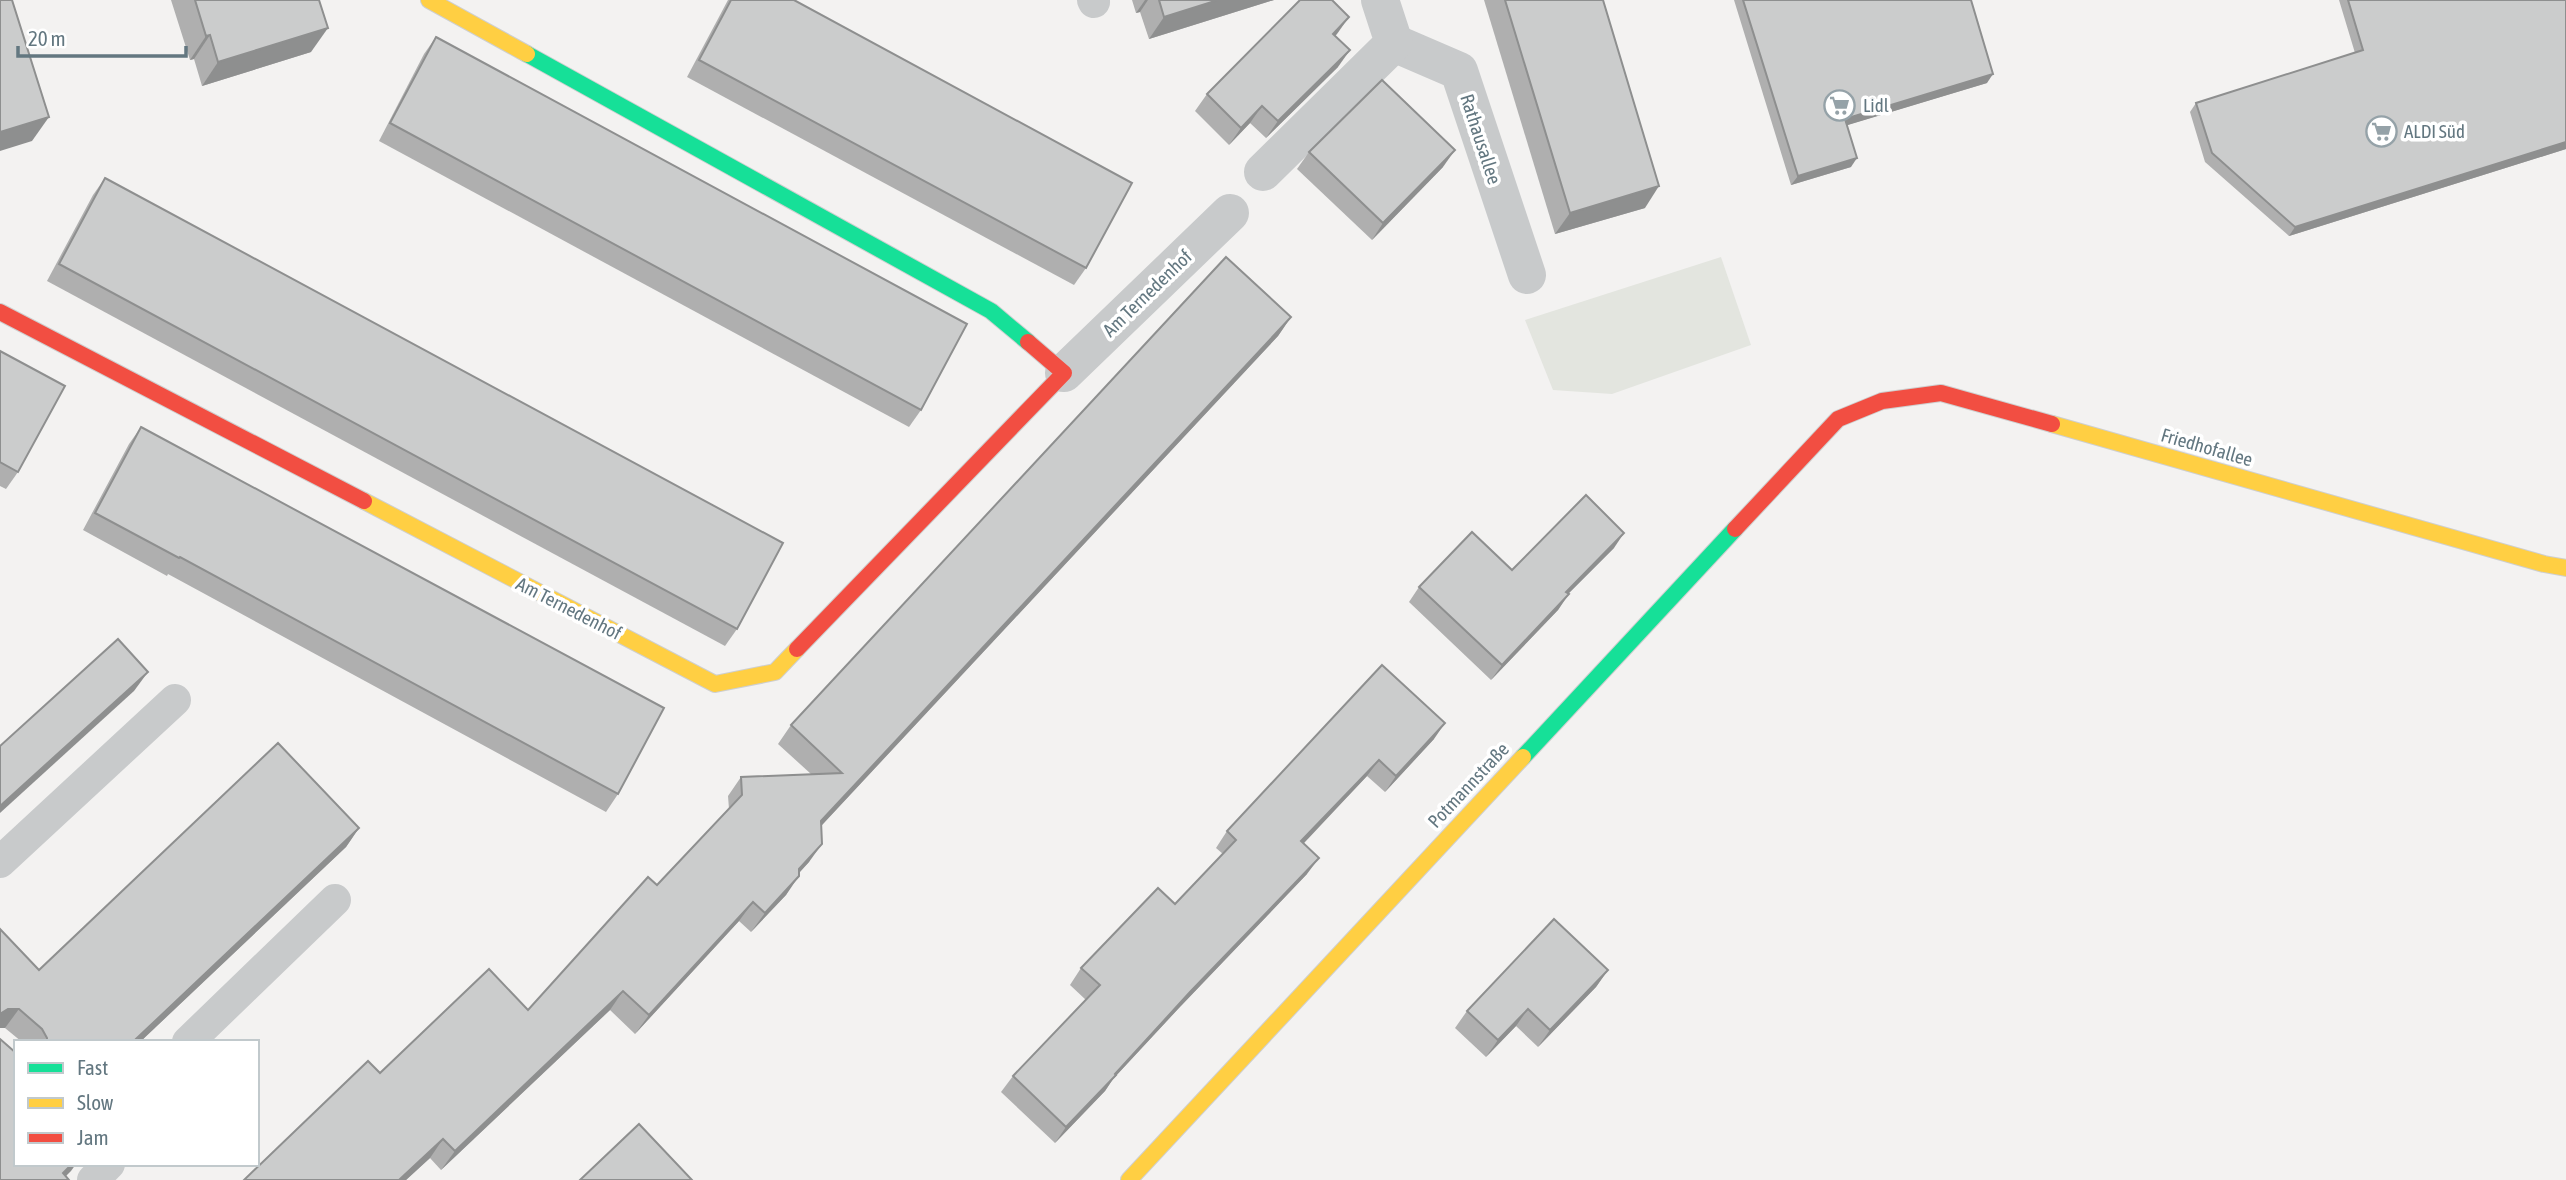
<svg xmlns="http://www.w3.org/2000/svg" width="2566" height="1180" font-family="'Asap Condensed',sans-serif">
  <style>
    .green { fill: #e3e5df }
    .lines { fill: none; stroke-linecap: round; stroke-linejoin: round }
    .fast-casing { stroke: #cecfcf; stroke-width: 18 }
    .slow-casing { stroke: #cecfcf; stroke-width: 18 }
    .jam-casing { stroke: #cecfcf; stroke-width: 18 }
    .lane { stroke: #c8cacb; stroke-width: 32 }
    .street { stroke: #c8cacb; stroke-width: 38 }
    .fast { stroke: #16e098; stroke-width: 16 }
    .slow { stroke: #ffcf43; stroke-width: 16 }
    .jam { stroke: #f24e42; stroke-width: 16 }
    .wall { fill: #afafaf }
    .shaded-wall { fill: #8e8f8f }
    .building { fill: #cbcccc; stroke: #8e8f8f; stroke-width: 2 }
    .labels { text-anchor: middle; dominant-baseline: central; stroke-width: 7; stroke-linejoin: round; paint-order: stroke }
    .poi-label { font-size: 19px; fill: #637780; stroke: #fff; text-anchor: start }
    .street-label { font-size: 19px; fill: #637780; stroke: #fff }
  </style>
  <rect width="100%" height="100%" fill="#f3f2f1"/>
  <polygon class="green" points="1721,257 1751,345 1612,394 1553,390 1525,320"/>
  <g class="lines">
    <defs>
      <g id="fast">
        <polyline points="527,54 991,311 1028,342"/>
        <polyline points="1523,757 1735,529"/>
      </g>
      <g id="slow">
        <polyline points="429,0 527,54"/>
        <polyline points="2052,424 2544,564 2566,568"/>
        <polyline points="364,501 715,684 775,672 797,649"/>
        <polyline points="1129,1180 1523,757"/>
      </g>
      <g id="jam">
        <polyline points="0,312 364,501"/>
        <polyline points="1735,529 1838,419 1882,401 1941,393 2052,424"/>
        <polyline points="797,649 1064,373 1028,342"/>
      </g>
    </defs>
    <use href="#fast" class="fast-casing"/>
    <use href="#slow" class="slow-casing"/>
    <use href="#jam" class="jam-casing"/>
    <g class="lane">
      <polyline points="1093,0 1094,2"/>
      <polyline points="0,862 175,700"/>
      <polyline points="188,1042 335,900"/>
      <polyline points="93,1180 109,1164"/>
    </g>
    <g class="street">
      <polyline points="1394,43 1459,71 1527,275"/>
      <polyline points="1263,172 1394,43 1380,0"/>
      <polyline points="1064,373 1230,213"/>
    </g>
    <use href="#fast" class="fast"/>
    <use href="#slow" class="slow"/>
    <use href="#jam" class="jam"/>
  </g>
  <g class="wall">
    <polygon points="171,0 319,0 311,52 202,86 194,59 190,60"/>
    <polygon points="728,0 794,0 1086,268 1074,285 687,77"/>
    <polygon points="1132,0 1274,0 1149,39 1140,12 1136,13"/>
    <polygon points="1484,0 1603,0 1645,208 1555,234"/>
    <polygon points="1734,0 1971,0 1987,83 1847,125 1851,167 1791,185"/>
    <polygon points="2339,0 2566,0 2566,149 2289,236 2205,162 2190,112 2196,103 2355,53"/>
    <polygon points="1335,36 1338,67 1266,138 1250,123 1229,145 1195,111 1207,94"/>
    <polygon points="436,37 921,410 909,427 379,141 424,54"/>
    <polygon points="1309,152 1443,167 1372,240 1297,169"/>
    <polygon points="105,178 737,629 725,646 47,281 93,195"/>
    <polygon points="1291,317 1278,336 822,825 809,862 799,873 786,895 751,932 739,921 635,1034 610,1010 441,1170 430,1158 406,1180 244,1180 380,1073 528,1010 657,885 729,809 728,796 741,777 811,774 778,744 791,725"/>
    <polygon points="0,351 18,472 6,489 0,486"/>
    <polygon points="141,427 618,794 606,812 168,574 167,576 83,530 129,444"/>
    <polygon points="1614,548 1568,594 1558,610 1491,680 1409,602 1419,587 1512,570"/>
    <polygon points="1382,665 1434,739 1385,792 1367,776 1303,843 1307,874 1178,1009 1113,1079 1105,1091 1055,1143 1001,1092 1013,1076 1086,1000 1070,985 1081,968 1175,904 1223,854 1216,848 1227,831"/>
    <polygon points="359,828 346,847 140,1042 22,1042 5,1028 0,1028 39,970"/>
    <polygon points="1608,970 1596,987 1538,1047 1516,1026 1486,1057 1455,1028 1467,1011"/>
  </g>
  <g class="shaded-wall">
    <polygon points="1145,0 1148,0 1140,12 1136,13"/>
    <polygon points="1218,0 1274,0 1149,39 1164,17"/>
    <polygon points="1349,17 1337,34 1321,51 1333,34"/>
    <polygon points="328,28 311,52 202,86 218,62"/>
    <polygon points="210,35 194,59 190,60 206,36"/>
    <polygon points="1350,50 1338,67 1266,138 1278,121"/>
    <polygon points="1993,74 1987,83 1838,128 1845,119"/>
    <polygon points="1262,106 1250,123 1229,145 1241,128"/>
    <polygon points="49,117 32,141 0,151 0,132"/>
    <polygon points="2566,142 2566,149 2289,236 2295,227"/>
    <polygon points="1455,150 1443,167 1372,240 1383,223"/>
    <polygon points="1857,158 1851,167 1791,185 1798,176"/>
    <polygon points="1659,186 1645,208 1555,234 1570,213"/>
    <polygon points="1291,317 1278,336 808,840 821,821"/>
    <polygon points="1624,533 1614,548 1555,607 1566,592"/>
    <polygon points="1569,594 1558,610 1491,680 1502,665"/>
    <polygon points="148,672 134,691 0,813 0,806"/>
    <polygon points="1445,723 1434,739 1385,792 1396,776"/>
    <polygon points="1379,760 1367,776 1290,858 1301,841"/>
    <polygon points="359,828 346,847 140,1042 134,1042"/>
    <polygon points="822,844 809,862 786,887 799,869"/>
    <polygon points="1319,858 1307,874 1178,1009 1113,1079 1105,1091 1055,1143 1066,1127 1190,992"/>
    <polygon points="799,876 786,895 751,932 765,913"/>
    <polygon points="753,902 739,921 635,1034 649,1015"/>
    <polygon points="1608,970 1596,987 1538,1047 1550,1030"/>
    <polygon points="623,991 610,1010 441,1170 455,1151"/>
    <polygon points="8,1009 19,1009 5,1028 0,1028 0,1014"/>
    <polygon points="1528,1009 1516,1026 1486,1057 1498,1040"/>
    <polygon points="443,1139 430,1158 406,1180 399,1180"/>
    <polygon points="72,1164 76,1164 71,1171 62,1180 63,1173"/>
  </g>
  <g class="building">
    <polygon points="0,0 12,0 49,117 0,132"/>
    <polygon points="195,0 319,0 328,28 218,62 210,35 206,36"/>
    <polygon points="731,0 794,0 1132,183 1086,268 699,60"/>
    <polygon points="1159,0 1218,0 1164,17"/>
    <polygon points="1300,0 1332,0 1349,17 1333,34 1350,50 1278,121 1262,106 1241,128 1207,94"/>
    <polygon points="1505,0 1603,0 1659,186 1570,213"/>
    <polygon points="1743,0 1971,0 1993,74 1845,119 1857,158 1798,176"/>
    <polygon points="2348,0 2566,0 2566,142 2295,227 2212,153 2196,103 2363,50"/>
    <polygon points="436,37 967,324 921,410 390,123"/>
    <polygon points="1382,80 1455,150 1383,223 1309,152"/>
    <polygon points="105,178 783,543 737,629 59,264"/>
    <polygon points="1226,257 1291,317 821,821 822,844 799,869 799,876 765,913 753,902 649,1015 623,991 455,1151 443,1139 399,1180 244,1180 368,1061 380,1073 489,969 528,1010 648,877 657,885 742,795 741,777 842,773 791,725"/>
    <polygon points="0,351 65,386 18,472 0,462"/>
    <polygon points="141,427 664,708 618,794 180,557 179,558 95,513"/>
    <polygon points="1586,495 1624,533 1566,592 1569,594 1502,665 1419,587 1472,532 1512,570"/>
    <polygon points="118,639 148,672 0,806 0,746"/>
    <polygon points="1382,665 1445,723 1396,776 1379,760 1301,841 1319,858 1190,992 1115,1074 1116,1075 1066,1127 1013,1076 1100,985 1081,968 1158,888 1175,904 1236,840 1227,831"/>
    <polygon points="278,743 359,828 136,1039 138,1042 47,1042 47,1038 42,1029 19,1009 8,1009 0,1014 0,929 39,970"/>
    <polygon points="1554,919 1608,970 1550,1030 1528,1009 1498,1040 1467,1011"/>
    <polygon points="0,1039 16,1053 16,1164 72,1164 63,1173 69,1180 0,1180"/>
    <polygon points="639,1124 692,1180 580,1180"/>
  </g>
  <defs>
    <symbol id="supermarket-ring" viewBox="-11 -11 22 22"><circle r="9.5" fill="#fff" stroke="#95a2a8" stroke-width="1.5"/><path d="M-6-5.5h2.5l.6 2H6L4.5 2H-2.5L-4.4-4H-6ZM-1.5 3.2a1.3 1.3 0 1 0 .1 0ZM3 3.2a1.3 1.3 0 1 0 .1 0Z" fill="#95a2a8"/></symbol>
  </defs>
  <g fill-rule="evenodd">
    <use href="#supermarket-ring" x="1822" y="88" width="35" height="35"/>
    <use href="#supermarket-ring" x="2364" y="114" width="35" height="35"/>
  </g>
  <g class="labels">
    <g class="poi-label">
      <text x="1863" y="105">Lidl</text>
      <text x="2404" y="131">ALDI Süd</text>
    </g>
    <g class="street-label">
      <text transform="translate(1481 139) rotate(72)">Rathausallee</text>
      <text transform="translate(1147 293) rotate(-44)">Am Ternedenhof</text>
      <text transform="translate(2207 447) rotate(16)">Friedhofallee</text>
      <text transform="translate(569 608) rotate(27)">Am Ternedenhof</text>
      <text transform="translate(1468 785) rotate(-47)">Potmannstraße</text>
    </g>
  </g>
  <rect x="14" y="1040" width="245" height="126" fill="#ffffff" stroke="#c1c9cc" stroke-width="2"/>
  <rect x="28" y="1063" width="35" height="10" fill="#16e098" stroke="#c1c9cc" stroke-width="2"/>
  <text x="77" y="1075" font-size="21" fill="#637780">Fast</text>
  <rect x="28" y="1098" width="35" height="10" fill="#ffcf43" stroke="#c1c9cc" stroke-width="2"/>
  <text x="77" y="1110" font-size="21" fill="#637780">Slow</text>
  <rect x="28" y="1133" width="35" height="10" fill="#f24e42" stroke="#c1c9cc" stroke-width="2"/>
  <text x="77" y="1145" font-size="21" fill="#637780">Jam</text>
  <path d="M18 46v10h168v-10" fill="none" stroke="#637780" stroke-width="3.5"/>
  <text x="28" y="46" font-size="21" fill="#637780" stroke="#ffffff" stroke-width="5" paint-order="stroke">20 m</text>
</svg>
